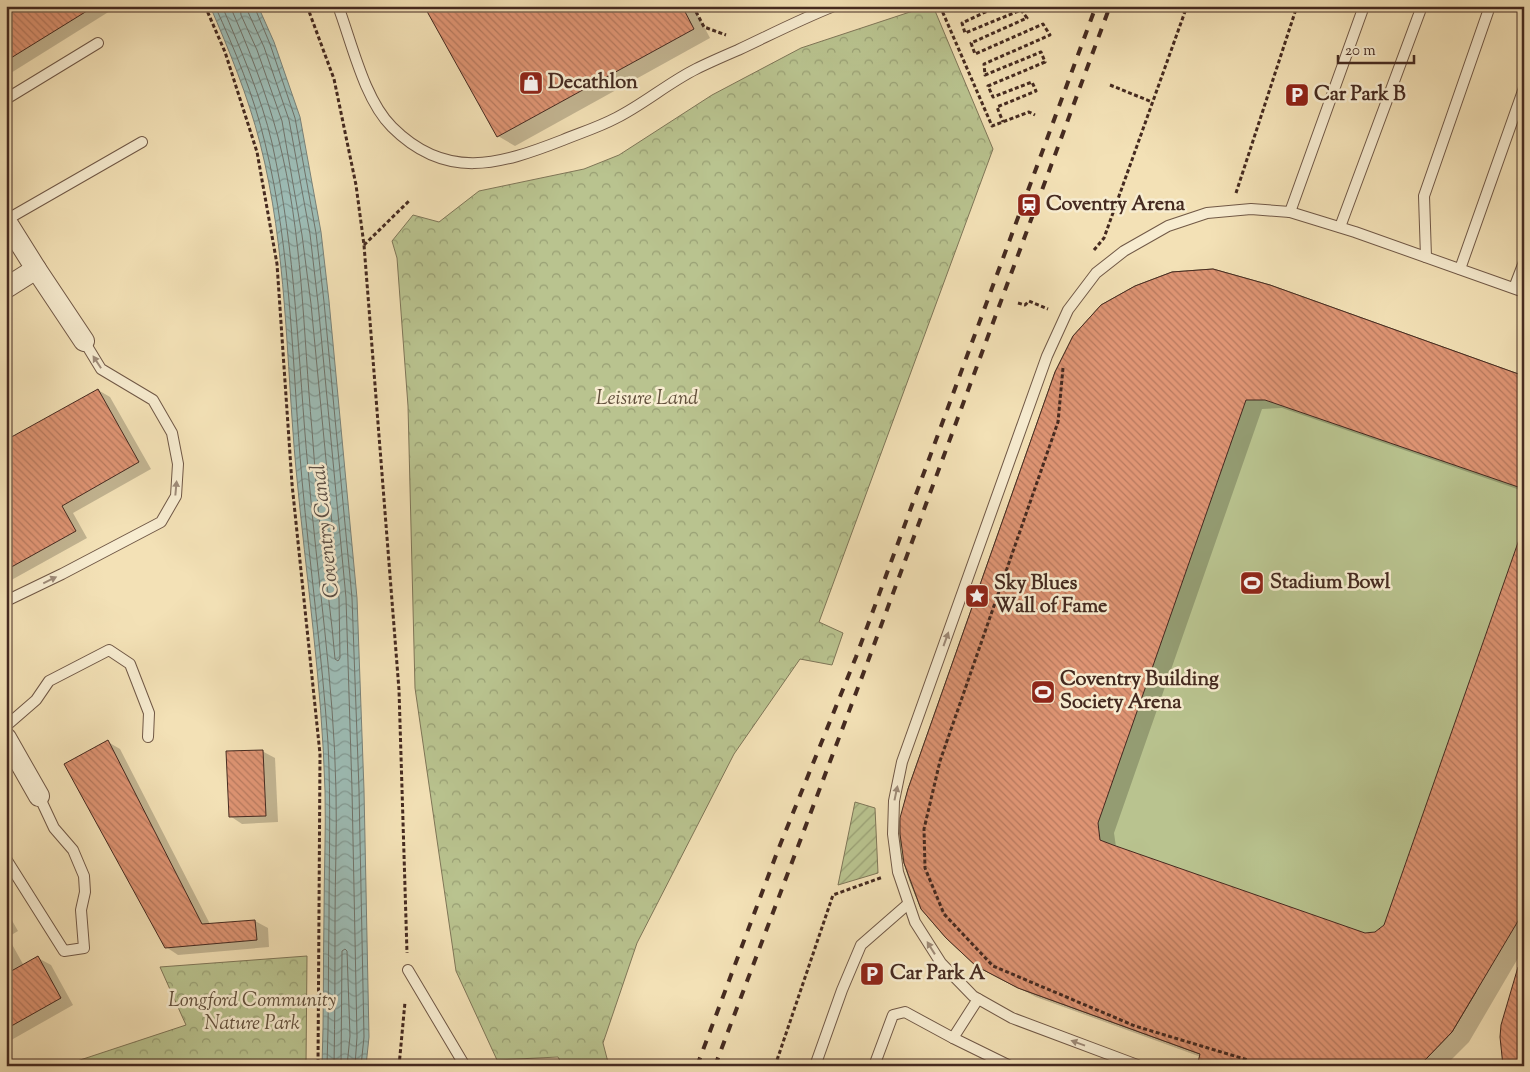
<svg xmlns="http://www.w3.org/2000/svg" width="1530" height="1072" font-family="'Sorts Mill Goudy',serif">
  <style>
    .grass { fill: #b9c38f; stroke: #7f7658 }
    .park { fill: url(#park-crowns); stroke: #7f7658 }
    .garden { fill: url(#garden-furrows); stroke: #7f7658 }
    .water { fill: url(#water-waves); stroke: #7a8279 }
    .shadow { fill: #0003 }
    .lines { fill: none; stroke-linecap: round; stroke-linejoin: round }
    .shore { stroke: #71736a; stroke-width: 1 }
    .building { fill: url(#building-back-hatch); stroke: #452a20 }
    .service-casing { stroke: #705846; stroke-width: 12 }
    .minor-casing { stroke: #705846; stroke-width: 22 }
    .path { stroke: #452a20; stroke-width: 3; stroke-dasharray: 4 2.5; stroke-linecap: butt }
    .service { stroke: #f7ecd0; stroke-width: 10 }
    .minor { stroke: #f7ecd0; stroke-width: 20 }
    .rail { stroke: #452a20; stroke-width: 4; stroke-dasharray: 9 9; stroke-linecap: butt }
    .oneway { fill: #9e8b78 }
    .labels { text-anchor: middle; dominant-baseline: central; stroke-width: 5; stroke-linejoin: round; paint-order: stroke }
    .poi-label { font-size: 20px; font-weight: bold; fill: #452a20; stroke: #f7ecd0; text-anchor: start }
    .park-label { font-size: 20px; font-style: italic; fill: #62503c; stroke: #f7ecd0 }
    .water-label { font-size: 21px; font-style: italic; fill: #5b4e45; stroke: #f7ecd0 }
  </style>
  <defs>
    <pattern id="park-crowns" width="20" height="18" patternUnits="userSpaceOnUse" patternTransform="scale(1.25)"><rect width="20" height="18" fill="#b9c38f"/><path d="M2 6a3 3 0 1 1 6 0M12 15a3 3 0 1 1 6 0" fill="none" stroke="#989f74"/></pattern>
    <pattern id="garden-furrows" width="10" height="10" patternUnits="userSpaceOnUse" patternTransform="scale(1.25)"><rect width="10" height="10" fill="#b9c38f"/><path d="M-1 1l2-2M0 10L10 0M9 11l2-2" fill="none" stroke="#989f74"/></pattern>
    <pattern id="water-waves" width="16" height="10" patternUnits="userSpaceOnUse" patternTransform="scale(1.25)"><rect width="16" height="10" fill="#9dbcb5"/><path d="M0 5q4-4 8 0t8 0" fill="none" stroke="#829993"/></pattern>
    <pattern id="building-back-hatch" width="6" height="6" patternUnits="userSpaceOnUse" patternTransform="scale(1.25)"><rect width="6" height="6" fill="#de9473"/><path d="M-1 5l2 2M0 0l6 6M5-1l2 2" fill="none" stroke="#b6795e"/></pattern>
  </defs>
  <rect width="100%" height="100%" fill="#f3e1b6"/>
  <filter id="stains"><feTurbulence type="fractalNoise" baseFrequency=".004" numOctaves="4"/><feColorMatrix values="0 0 0 0 .2 0 0 0 0 .09 0 0 0 0 .02 0 0 0 .5 -.17"/></filter>
  <radialGradient id="worn" r=".72"><stop offset=".6" stop-color="#630" stop-opacity="0"/><stop offset="1" stop-color="#630" stop-opacity=".3"/></radialGradient>
  <polygon class="grass" points="1213,269 1270,285 1524,376 1524,848 1476,992 1452,1032 1425,1060 1417,1066 1200,1054 1018,988 976,966 946,938 921,909 910,881 900,851 900,821 908,789 1055,372 1073,336 1101,305 1135,286 1172,272"/>
  <g class="park">
    <polygon points="928,6 933,6 993,149 819,622 843,633 832,665 800,659 734,754 637,943 603,1043 609,1066 563,1066 558,1057 497,1060 456,971 415,688 408,406 397,258 392,241 413,215 439,222 479,191 584,169 619,155 712,95 801,48"/>
    <polygon points="307,956 306,1066 62,1066 186,1025 160,967"/>
  </g>
  <polygon class="garden" points="855,802 875,808 878,873 838,885"/>
  <path class="water" d="M210,6H258L274,42L300,117L321,232L329,301L357,598L364,790L369,1037L366,1066H322C324,1015 323,965 324,915C324,874 326,832 325,791C322,683 306,576 296,469C286,360 287,249 260,143C248,96 229,50 210,6Z"/>
  <g class="shadow">
    <polygon points="6,6 118,6 6,76"/>
    <polygon points="424,6 693,6 710,38 515,146 498,136"/>
    <polygon points="1057,373 1524,377 1524,494 1520,490 1282,408 1262,409 1114,833 1116,847 1365,935 1376,933 1385,926 1524,529 1524,948 1469,1042 1445,1066 1198,1066 1201,1057 1036,997 994,975"/>
    <polygon points="98,390 110,397 151,469 73,513 87,538 6,583 6,441"/>
    <polygon points="108,742 120,749 210,924 255,921 268,928 269,947 178,955 166,947"/>
    <polygon points="262,751 275,758 278,822 242,824 230,816"/>
    <polygon points="6,910 18,931 8,937 24,966 38,958 51,965 73,1005 6,1043"/>
    <polygon points="1524,952 1524,1066 1502,1026"/>
  </g>
  <g class="lines">
    <g class="shore">
      <path d="M215,6C235,50 254,96 265,143C292,253 292,367 302,480C310,567 322,655 328,743C331,802 329,861 329,920C328,969 329,1017 327,1066"/>
      <path d="M222,6C241,50 261,96 272,143C296,250 298,360 308,469C317,576 334,683 336,791C337,834 335,877 335,920C335,969 335,1017 334,1066"/>
      <path d="M230,6C249,49 266,92 278,137C303,233 303,332 312,430C315,467 317,505 322,543C326,581 332,620 335,659L338,661L340,658L339,599L329,491L311,304L302,235L282,121L257,50L241,15L240,6"/>
      <polyline points="247,6 248,12 264,47 289,120 310,234 318,303 346,598 352,790 357,1037 355,1066"/>
      <polyline points="254,6 270,44 295,118 316,233 324,302 352,598 359,790 364,1037 361,1066"/>
      <polyline points="341,1066 342,951 345,949 347,951 350,1036 347,1066"/>
    </g>
  </g>
  <g class="building">
    <polygon points="6,6 95,6 6,61"/>
    <polygon points="424,6 682,6 694,29 497,137"/>
    <polygon points="1213,269 1270,285 1524,376 1524,489 1265,400 1246,400 1098,823 1100,840 1113,845 1365,933 1375,932 1384,925 1521,534 1524,535 1524,911 1452,1032 1425,1060 1417,1066 1197,1066 1200,1054 1018,988 976,966 946,938 921,909 904,863 900,834 900,818 908,789 1055,372 1073,336 1101,305 1135,286 1172,272"/>
    <polygon points="98,389 139,462 62,506 76,531 6,570 6,440"/>
    <polygon points="108,740 202,924 255,920 257,940 165,948 64,764"/>
    <polygon points="263,750 266,816 229,817 226,751"/>
    <polygon points="38,956 61,998 6,1029 6,974"/>
    <polygon points="1518,967 1524,968 1524,1066 1503,1066 1500,1037 1501,1025"/>
  </g>
  <g class="lines">
    <defs>
      <g id="service">
        <path d="M338,6C352,43 364,99 392,127C446,181 499,165 563,140C580,133 599,127 616,118C644,104 668,83 696,69C710,62 724,56 738,50C770,35 801,19 834,6"/>
        <polyline points="6,99 98,43"/>
        <polyline points="1290,212 1364,6"/>
        <polyline points="6,220 142,142"/>
        <polyline points="1340,227 1422,6"/>
        <polyline points="1426,257 1424,196 1490,6"/>
        <polyline points="1460,269 1524,88"/>
        <polyline points="1514,288 1524,262"/>
        <polyline points="6,601 62,574 161,522 176,496 178,464 172,433 153,400 101,369 84,341"/>
        <polyline points="6,726 36,700 49,681 109,650 130,664 149,713 148,737"/>
        <polyline points="6,859 64,951 84,948 81,910 85,892 84,876 73,850 54,828 39,796"/>
        <polyline points="408,970 465,1066"/>
        <polyline points="953,1038 978,999"/>
        <polyline points="815,1066 842,990 861,945 908,904"/>
        <polyline points="874,1066 893,1015 905,1012 953,1038 1010,1066"/>
        <polyline points="1140,1066 1012,1018 973,996 941,963 915,922 898,872 893,834 894,801 902,762 1047,356 1068,310 1096,273 1124,251 1168,226 1207,213 1251,209 1290,212 1355,232 1524,292"/>
      </g>
      <g id="minor">
        <polyline points="6,221 36,269 84,341"/>
        <polyline points="6,288 36,269"/>
        <polyline points="6,738 39,796"/>
      </g>
    </defs>
    <use href="#service" class="service-casing"/>
    <use href="#minor" class="minor-casing"/>
    <g class="path">
      <polyline points="205,6 225,52 257,152 277,264 292,484 320,754 318,1066"/>
      <polyline points="307,6 334,79 356,185 364,245 399,690 407,953"/>
      <polyline points="693,6 704,27 726,35"/>
      <polyline points="940,6 992,126 1029,112 1035,115"/>
      <polyline points="998,6 962,23 965,33 1021,10 1027,18 971,43 975,54 1043,24 1050,35 984,64 985,75 1041,52 1045,62 988,86 993,97 1032,82 1036,91 997,107 1003,122"/>
      <polyline points="1171,6 1185,12"/>
      <polyline points="1110,85 1152,102"/>
      <polyline points="1236,193 1297,6"/>
      <polyline points="364,245 410,200"/>
      <polyline points="1094,250 1104,238 1187,6"/>
      <polyline points="1018,303 1025,305 1029,301 1048,309"/>
      <polyline points="1063,368 1058,422 940,761 924,829 925,868 944,914 993,966 1135,1026 1248,1060"/>
      <polyline points="399,1066 405,1002"/>
      <polyline points="775,1066 833,895 883,877"/>
    </g>
    <use href="#service" class="service"/>
    <use href="#minor" class="minor"/>
    <g class="rail">
      <polyline points="697,1066 778,850 856,657 1096,6"/>
      <polyline points="715,1066 868,661 1110,6"/>
    </g>
  </g>
  <defs><path id="oneway-solid" d="M-6-.8H1V-3.2L6.5 0L1 3.2V.8H-6Z" transform="scale(1.25)"/></defs>
  <g class="oneway">
    <use href="#oneway-solid" transform="translate(97 362) rotate(-123)"/>
    <use href="#oneway-solid" transform="translate(176 488) rotate(-85)"/>
    <use href="#oneway-solid" transform="translate(50 580) rotate(-26)"/>
    <use href="#oneway-solid" transform="translate(946 639) rotate(-70)"/>
    <use href="#oneway-solid" transform="translate(896 793) rotate(-78)"/>
    <use href="#oneway-solid" transform="translate(931 948) rotate(-122)"/>
    <use href="#oneway-solid" transform="translate(1078 1043) rotate(-160)"/>
  </g>
  <defs>
    <symbol id="shop-square" viewBox="-11 -11 22 22"><rect x="-9" y="-9" width="18" height="18" rx="4" fill="#8f2418" stroke="#f7ecd0"/><path d="M-5-2.5h2.3a2.7 3.5 0 0 1 5.4 0H5L5.5 6h-11ZM-1.5-2.5h3a1.5 2.3 0 0 0-3 0Z" fill="#fff"/></symbol>
    <symbol id="parking-square" viewBox="-11 -11 22 22"><rect x="-9" y="-9" width="18" height="18" rx="4" fill="#8f2418" stroke="#f7ecd0"/><path d="M-3.5-5.5H1a3.5 3.5 0 0 1 0 7H-1V5.5H-3.5ZM-1-3.4V-.6H.8a1.4 1.4 0 0 0 0-2.8Z" fill="#fff"/></symbol>
    <symbol id="station-square" viewBox="-11 -11 22 22"><rect x="-9" y="-9" width="18" height="18" rx="4" fill="#8f2418" stroke="#f7ecd0"/><path d="M-3-6H3Q5-6 5-4V2Q5 4 3 4L4.5 6H3L1.5 4h-3L-3 6H-4.5L-3 4Q-5 4-5 2V-4Q-5-6-3-6ZM-3.5-4v3h7v-3ZM-3.5 1v1.5H-2V1ZM2 1v1.5H3.5V1Z" fill="#fff"/></symbol>
    <symbol id="stadium-square" viewBox="-11 -11 22 22"><rect x="-9" y="-9" width="18" height="18" rx="4" fill="#8f2418" stroke="#f7ecd0"/><path d="M0-5a6.5 5 0 1 0 0 10a6.5 5 0 1 0 0-10ZM-3.5-1.8h7v3.6h-7Z" fill="#fff"/></symbol>
    <symbol id="sight-square" viewBox="-11 -11 22 22"><rect x="-9" y="-9" width="18" height="18" rx="4" fill="#8f2418" stroke="#f7ecd0"/><path d="M0-6L1.8-2.2L6-1.7L2.9 1.2L3.7 5.4L0 3.3L-3.7 5.4L-2.9 1.2L-6-1.7L-1.8-2.2Z" fill="#fff"/></symbol>
  </defs>
  <g fill-rule="evenodd">
    <use href="#shop-square" x="517" y="69" width="28" height="28"/>
    <use href="#parking-square" x="1283" y="81" width="28" height="28"/>
    <use href="#station-square" x="1015" y="191" width="28" height="28"/>
    <use href="#stadium-square" x="1238" y="569" width="28" height="28"/>
    <use href="#sight-square" x="963" y="582" width="28" height="28"/>
    <use href="#stadium-square" x="1029" y="678" width="28" height="28"/>
    <use href="#parking-square" x="858" y="960" width="28" height="28"/>
  </g>
  <g class="labels">
    <g class="poi-label">
      <text x="548" y="83">Decathlon</text>
      <text x="1314" y="95">Car Park B</text>
      <text x="1046" y="205">Coventry Arena</text>
      <text x="1270" y="583">Stadium Bowl</text>
      <text x="994" y="584">Sky Blues<tspan x="994" dy="23">Wall of Fame</tspan></text>
      <text x="1060" y="680">Coventry Building<tspan x="1060" dy="23">Society Arena</tspan></text>
      <text x="890" y="974">Car Park A</text>
    </g>
    <g class="park-label">
      <text x="647" y="399">Leisure Land</text>
      <text x="252" y="1001">Longford Community<tspan x="252" dy="23">Nature Park</tspan></text>
    </g>
    <g class="water-label">
      <text transform="translate(326 531) rotate(-96)">Coventry Canal</text>
    </g>
  </g>
  <rect width="1530" height="1072" fill="none" stroke="#f3e1b6" stroke-width="25"/>
  <rect x="8" y="8" width="1515" height="1057" fill="none" stroke="#452a20" stroke-width="2.5"/>
  <rect x="12" y="12" width="1505" height="1047" fill="none" stroke="#452a20"/>
  <path d="M1338 55v8h76v-8" fill="none" stroke="#452a20" stroke-width="2.5"/>
  <text x="1345" y="55" font-size="15" fill="#452a20" stroke="#f7ecd0" stroke-width="4" paint-order="stroke">20 m</text>
  <rect width="100%" height="100%" filter="url(#stains)"/>
  <rect width="100%" height="100%" fill="url(#worn)"/>
</svg>
